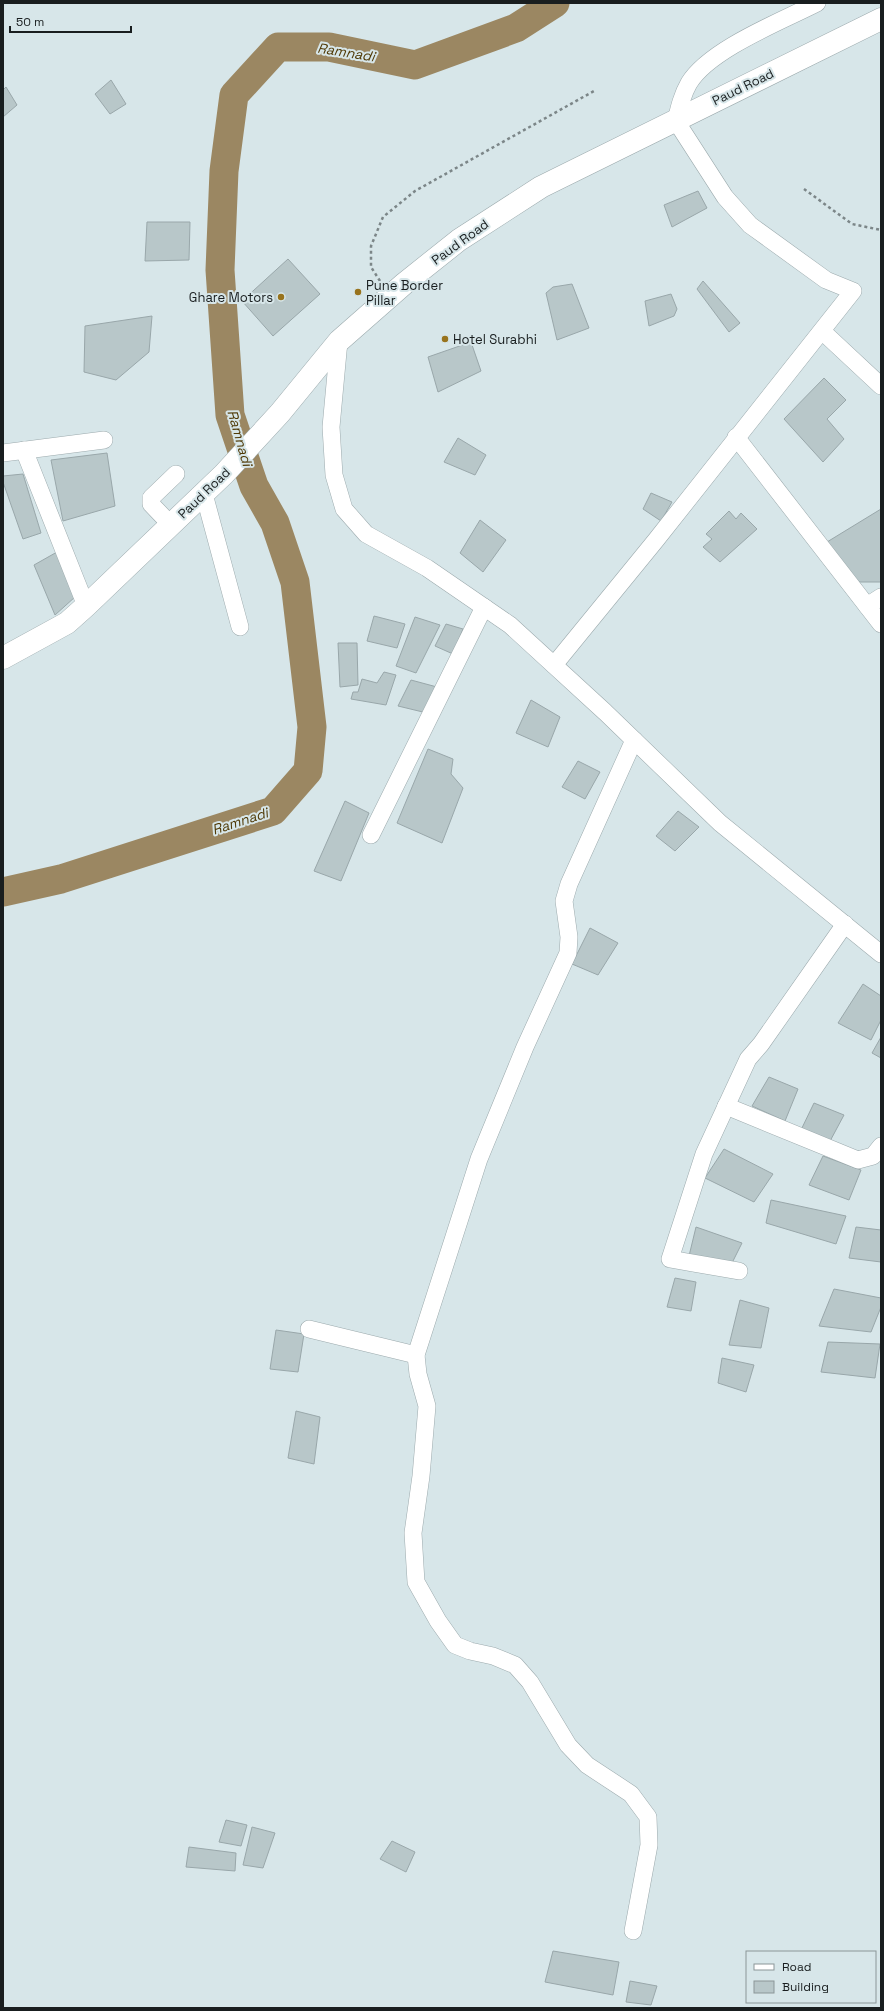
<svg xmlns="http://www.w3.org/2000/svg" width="884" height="2011" font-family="'Space Grotesk',sans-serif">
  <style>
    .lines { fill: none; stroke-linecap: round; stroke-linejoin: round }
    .river { stroke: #9b8762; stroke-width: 29 }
    .building { fill: #b8c7c9; stroke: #99a7aa }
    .minor-casing { stroke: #9caaad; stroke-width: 18 }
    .major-casing { stroke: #9caaad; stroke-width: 23 }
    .path { stroke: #7c8688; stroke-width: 2.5; stroke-dasharray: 3 3; stroke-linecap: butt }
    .minor { stroke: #fff; stroke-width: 17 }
    .major { stroke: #fff; stroke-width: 22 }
    .poi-dot { fill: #98731d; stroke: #d7e6e9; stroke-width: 1.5 }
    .labels { text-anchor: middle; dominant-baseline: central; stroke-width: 4; stroke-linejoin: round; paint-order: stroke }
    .street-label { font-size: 13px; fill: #191e1f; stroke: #d7e6e9 }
    .poi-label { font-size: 13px; fill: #191e1f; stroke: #d7e6e9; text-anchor: start }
    .water-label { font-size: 14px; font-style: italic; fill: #503a07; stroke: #d7e6e9 }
  </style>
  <rect width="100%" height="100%" fill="#d7e6e9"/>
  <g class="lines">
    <polyline class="river" points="3,892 61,879 273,811 308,771 312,727 295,582 275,523 254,486 230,415 220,270 224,171 234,95 278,47 329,47 415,65 516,28 555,3"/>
  </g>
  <g class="building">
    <polygon points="111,80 126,104 110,114 95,94"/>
    <polygon points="6,87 17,105 3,117 3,90"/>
    <polygon points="698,191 707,208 672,227 664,205"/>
    <polygon points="147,222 190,222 189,260 145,261"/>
    <polygon points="288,259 320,294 273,336 242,301"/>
    <polygon points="703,281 740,323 729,332 697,289"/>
    <polygon points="572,284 589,328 557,340 546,293 553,287"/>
    <polygon points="671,294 677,309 674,316 649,326 645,301"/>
    <polygon points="152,316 149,352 116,380 84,372 85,326"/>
    <polygon points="471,342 481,371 438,392 428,357"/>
    <polygon points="824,378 846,400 827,419 844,439 823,462 784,419"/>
    <polygon points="458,438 486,455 475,475 444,462"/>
    <polygon points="107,453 115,506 63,521 51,460"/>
    <polygon points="23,474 41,533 23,539 3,482 3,476"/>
    <polygon points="651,493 672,502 661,521 643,509"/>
    <polygon points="881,509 881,582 856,582 827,542"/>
    <polygon points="729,511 736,519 741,513 757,529 720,562 703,547 712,539 706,534"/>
    <polygon points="480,520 506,540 483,572 460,553"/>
    <polygon points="57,552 75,597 55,615 34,565"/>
    <polygon points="374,616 405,624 397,648 367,641"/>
    <polygon points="415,617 440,625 416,673 396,666"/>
    <polygon points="446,624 463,629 453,654 435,646"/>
    <polygon points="338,643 357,643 358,685 340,687"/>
    <polygon points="384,672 396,675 386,705 351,699 353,692 358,692 362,679 377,683"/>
    <polygon points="411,680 437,687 427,713 398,706"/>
    <polygon points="531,700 560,717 548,747 516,733"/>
    <polygon points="428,749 453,759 451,774 463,788 442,843 397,823"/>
    <polygon points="578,761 600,772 585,799 562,787"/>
    <polygon points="345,801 369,813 341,881 314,871"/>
    <polygon points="678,811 699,827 675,851 656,836"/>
    <polygon points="590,928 618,943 598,975 572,964"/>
    <polygon points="863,984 881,996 881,1020 871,1040 838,1023"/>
    <polygon points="881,1037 881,1058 872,1053"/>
    <polygon points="769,1077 798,1089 785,1121 752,1106"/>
    <polygon points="814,1103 844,1115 829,1143 800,1132"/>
    <polygon points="724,1149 773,1174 754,1202 705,1178"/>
    <polygon points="823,1156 861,1170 849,1200 809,1185"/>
    <polygon points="771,1200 846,1216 836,1244 766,1223"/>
    <polygon points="696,1227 742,1243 731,1265 689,1256"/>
    <polygon points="856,1227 881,1230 881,1262 849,1258"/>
    <polygon points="675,1278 696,1282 691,1311 667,1307"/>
    <polygon points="834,1289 881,1298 881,1307 871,1332 819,1326"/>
    <polygon points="740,1300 769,1308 761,1348 729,1345"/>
    <polygon points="276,1330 304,1334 298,1372 270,1369"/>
    <polygon points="828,1342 880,1344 875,1378 821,1372"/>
    <polygon points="722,1358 754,1365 746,1392 718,1383"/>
    <polygon points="296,1411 320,1417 314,1464 288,1458"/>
    <polygon points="226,1820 247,1825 241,1846 219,1842"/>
    <polygon points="252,1827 275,1833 263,1868 243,1865"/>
    <polygon points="392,1841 415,1852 406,1872 380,1859"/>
    <polygon points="189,1847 236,1853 235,1871 186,1867"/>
    <polygon points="553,1951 619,1962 613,1995 545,1982"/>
    <polygon points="630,1981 657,1986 651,2005 626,2002"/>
  </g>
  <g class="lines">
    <defs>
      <g id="minor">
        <polyline points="822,331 881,386"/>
        <polyline points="339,341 331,427 334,475 344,509 366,534 427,568 510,625 605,712 720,823 881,954"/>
        <polyline points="736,437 881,624"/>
        <polyline points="24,450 86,606"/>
        <polyline points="3,453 104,440"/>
        <polyline points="204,494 240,627"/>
        <polyline points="171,525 151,504 151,498 176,474"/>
        <polyline points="867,606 881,597"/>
        <path d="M554,665L656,540L853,291L826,280L750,225L725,197L676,121C679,108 682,95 689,83C710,49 782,21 817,3"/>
        <polyline points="371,835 484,607"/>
        <polyline points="726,1106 858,1160 873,1156 881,1146"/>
        <polyline points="739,1271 670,1259 704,1154 748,1059 761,1044 845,924"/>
        <polyline points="309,1329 416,1355"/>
        <polyline points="633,1931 649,1845 648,1817 631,1794 587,1765 568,1745 530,1682 515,1665 493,1656 470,1651 455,1645 438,1621 416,1582 413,1533 421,1476 427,1406 418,1374 416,1355 479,1159 525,1047 568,953 569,937 564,901 569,884 634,740"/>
      </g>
      <polyline id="major" points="3,658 67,623 86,606 224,474 280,413 339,341 405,283 459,240 541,187 881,19"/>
    </defs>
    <use href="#minor" class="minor-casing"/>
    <use href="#major" class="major-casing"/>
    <g class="path">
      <polyline points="804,189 852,224 881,230"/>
      <polyline points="380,281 371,267 371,246 383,217 415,191 594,91"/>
    </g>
    <use href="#minor" class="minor"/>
    <use href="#major" class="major"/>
  </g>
  <g class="poi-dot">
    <circle cx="358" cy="292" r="4"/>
    <circle cx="281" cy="297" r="4"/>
    <circle cx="445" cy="339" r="4"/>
  </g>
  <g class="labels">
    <g class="street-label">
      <text transform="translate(743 87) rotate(-26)">Paud Road</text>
      <text transform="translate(460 242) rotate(-36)">Paud Road</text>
      <text transform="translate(204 493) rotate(-44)">Paud Road</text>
    </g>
    <g class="poi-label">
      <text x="366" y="285">Pune Border<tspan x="366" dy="15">Pillar</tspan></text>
      <text x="273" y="297" text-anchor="end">Ghare Motors</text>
      <text x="453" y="339">Hotel Surabhi</text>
    </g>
    <g class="water-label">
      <text transform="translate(346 52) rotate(9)">Ramnadi</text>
      <text transform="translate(240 438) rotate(74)">Ramnadi</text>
      <text transform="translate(240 821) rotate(-18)">Ramnadi</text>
    </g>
  </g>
  <rect width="884" height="2011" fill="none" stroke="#191e1f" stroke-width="8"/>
  <rect x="746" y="1951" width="130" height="52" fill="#d7e6e9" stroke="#8b9698"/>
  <rect x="754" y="1964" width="20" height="6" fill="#ffffff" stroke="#8b9698"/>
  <text x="782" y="1971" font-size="12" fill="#191e1f">Road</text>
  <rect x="754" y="1981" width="20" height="12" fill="#b8c7c9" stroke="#8b9698"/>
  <text x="782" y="1991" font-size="12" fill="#191e1f">Building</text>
  <path d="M10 26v6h121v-6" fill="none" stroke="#191e1f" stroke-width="2"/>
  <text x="16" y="26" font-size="12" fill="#191e1f" stroke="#d7e6e9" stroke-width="3" paint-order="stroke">50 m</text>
</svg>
